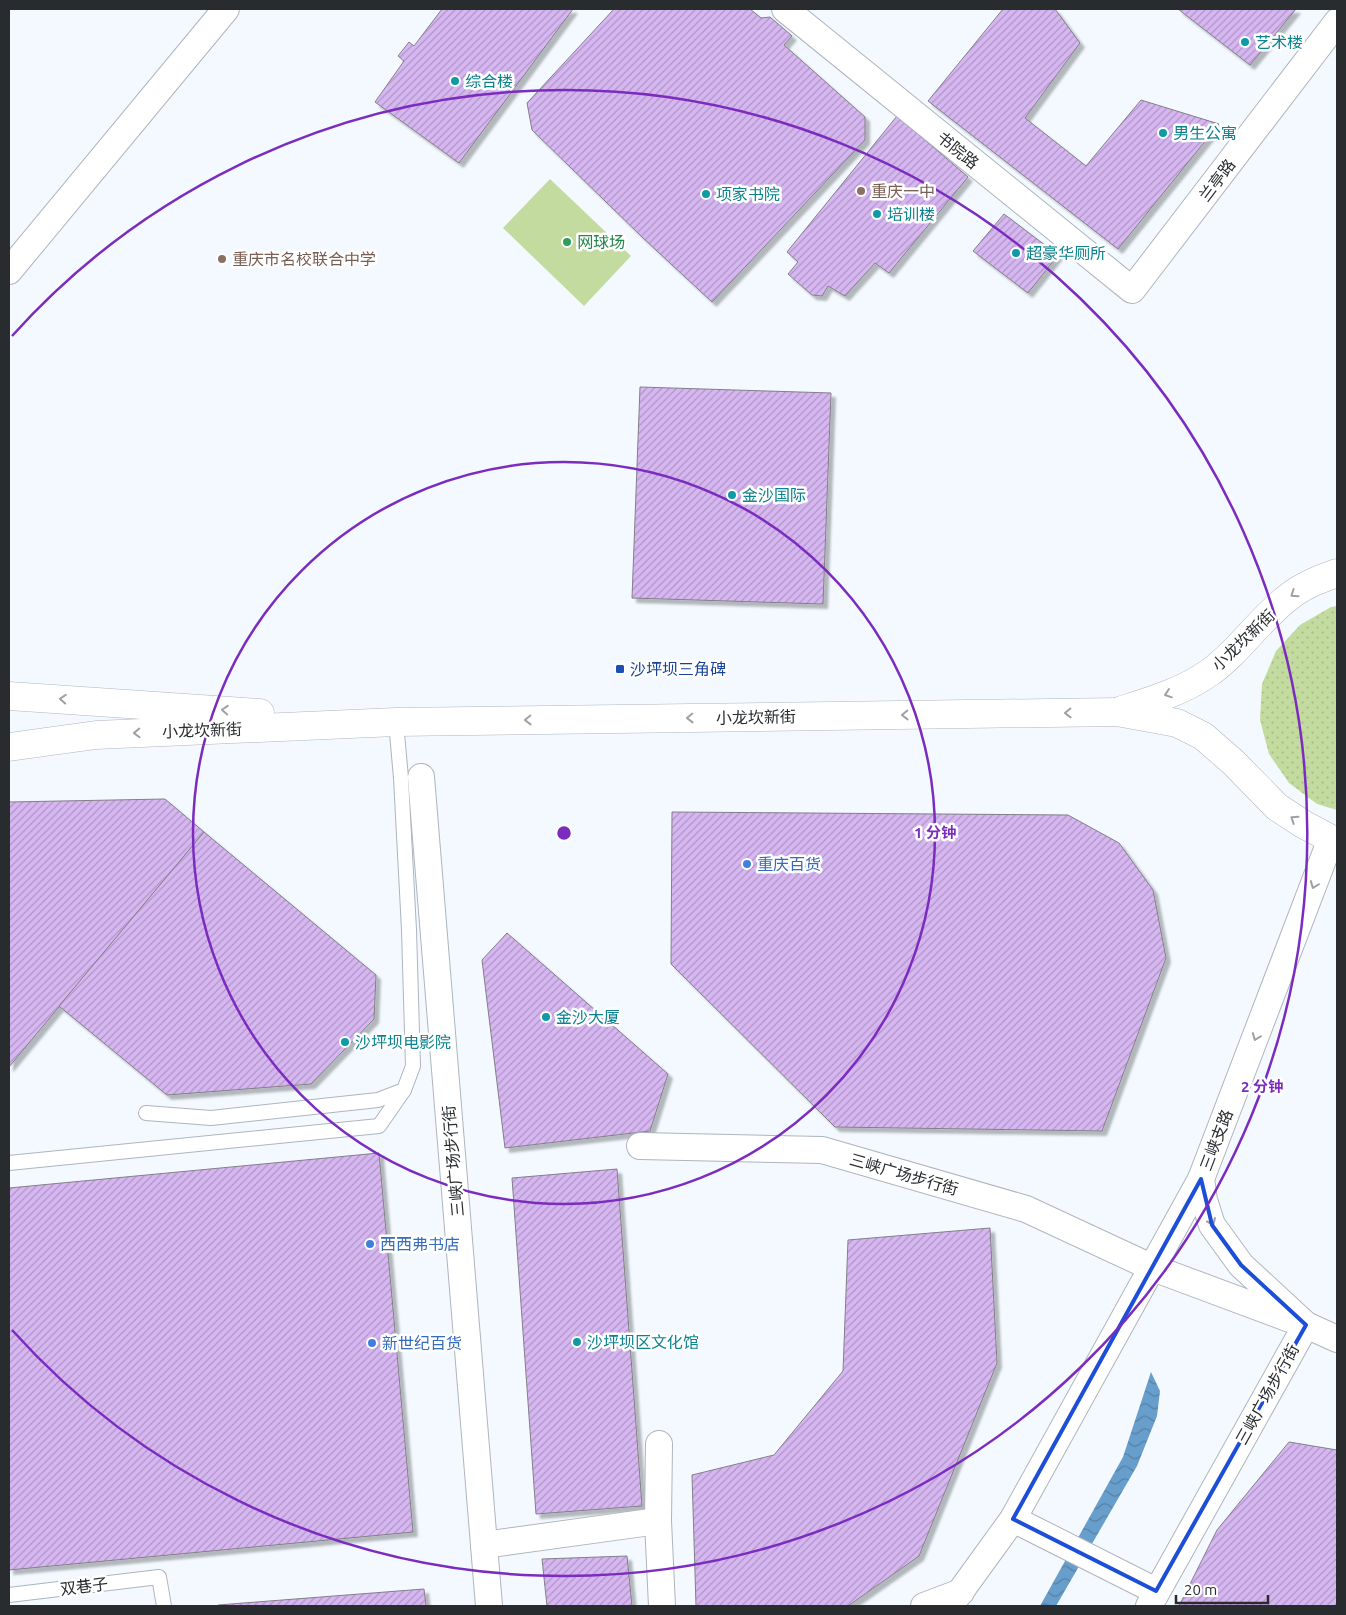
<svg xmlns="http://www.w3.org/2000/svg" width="1346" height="1615" font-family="Ubuntu,'Noto Sans SC',sans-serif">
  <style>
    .grass { fill: url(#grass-dots) }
    .pitch { fill: #c3db9e }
    .water { fill: url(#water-waves) }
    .building { fill: url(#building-hatch); stroke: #837f87; filter: url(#shadow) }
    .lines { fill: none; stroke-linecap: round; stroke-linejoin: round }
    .lane-casing { stroke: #aeb5bd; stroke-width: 16 }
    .street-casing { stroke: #aeb5bd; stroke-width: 28 }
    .secondary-casing { stroke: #aeb5bd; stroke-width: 29 }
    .lane { stroke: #fff; stroke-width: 14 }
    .street { stroke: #fff; stroke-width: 26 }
    .secondary { stroke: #fff; stroke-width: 28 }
    .oneway { stroke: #9fa0a1 }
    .marked { fill: none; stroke: #1d4ed8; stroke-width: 4; stroke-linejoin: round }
    .ring { fill: none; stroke: #7b2cbf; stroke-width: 2.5 }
    .culture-dot { fill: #0f9aa8; stroke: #fff; stroke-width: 2 }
    .education-dot { fill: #8d6e63; stroke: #fff; stroke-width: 2 }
    .leisure-dot { fill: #2e9e5b; stroke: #fff; stroke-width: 2 }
    .transit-dot { fill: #1a4fb4; stroke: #fff; stroke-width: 2 }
    .shop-dot { fill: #3f7fe0; stroke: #fff; stroke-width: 2 }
    .labels { text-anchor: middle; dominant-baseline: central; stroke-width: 5; stroke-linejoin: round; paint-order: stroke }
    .culture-label { font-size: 16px; fill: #0d838f; stroke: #fff; text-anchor: start }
    .street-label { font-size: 16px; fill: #292c2f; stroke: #fff }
    .education-label { font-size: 16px; fill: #785e54; stroke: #fff; text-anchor: start }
    .leisure-label { font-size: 16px; fill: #27864d; stroke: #fff; text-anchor: start }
    .transit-label { font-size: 16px; fill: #164399; stroke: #fff; text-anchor: start }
    .shop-label { font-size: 16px; fill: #366cbe; stroke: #fff; text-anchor: start }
    .centre { fill: #7b2cbf; stroke: #fff; stroke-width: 2.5 }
    .ring-label { font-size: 15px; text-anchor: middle; font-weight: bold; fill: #7b2cbf; stroke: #fff; stroke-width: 5; stroke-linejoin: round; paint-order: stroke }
  </style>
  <defs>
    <pattern id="grass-dots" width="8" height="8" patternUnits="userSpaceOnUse" patternTransform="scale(1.25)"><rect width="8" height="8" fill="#c3db9e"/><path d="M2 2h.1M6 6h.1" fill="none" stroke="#a8bc88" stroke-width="1.8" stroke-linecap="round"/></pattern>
    <pattern id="water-waves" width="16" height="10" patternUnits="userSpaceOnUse" patternTransform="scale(1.25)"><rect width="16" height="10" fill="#689ecb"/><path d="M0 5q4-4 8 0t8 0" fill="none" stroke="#5681a5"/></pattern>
    <pattern id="building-hatch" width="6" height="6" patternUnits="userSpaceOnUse" patternTransform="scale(1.25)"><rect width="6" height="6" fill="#d7b7f2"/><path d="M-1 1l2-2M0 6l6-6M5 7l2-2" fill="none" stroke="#ae95c4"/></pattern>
    <filter id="shadow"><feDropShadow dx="4.5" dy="4.5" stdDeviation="1" flood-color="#0004"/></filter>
  </defs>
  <rect width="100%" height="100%" fill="#f3f9ff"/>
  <polygon class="grass" points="1337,606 1337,810 1317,804 1289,783 1269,754 1260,720 1262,684 1276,651 1300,625 1331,607"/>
  <polygon class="pitch" points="550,179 631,256 584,306 503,228"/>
  <polygon class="water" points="1151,1372 1160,1391 1157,1416 1137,1466 1056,1606 1040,1606 1123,1457"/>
  <g class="building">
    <polygon points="442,9 573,9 459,163 375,102 404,61 398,56 409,42 414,46"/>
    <polygon points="614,9 750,9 761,18 770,17 792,36 784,45 865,117 865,140 712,302 642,237 532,130 527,103"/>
    <polygon points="1003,9 1055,9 1080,43 1025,118 1086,166 1141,100 1219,124 1118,249 928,101"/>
    <polygon points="1178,9 1296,9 1250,65"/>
    <polygon points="897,116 968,177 889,273 875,263 845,296 828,286 822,296 812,295 788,274 798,262 787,252"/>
    <polygon points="1004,214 1058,255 1028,293 973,251"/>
    <polygon points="640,387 831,393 823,604 632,598"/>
    <polygon points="165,799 204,832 9,1067 9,802"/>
    <polygon points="672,812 1068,815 1119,843 1153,890 1166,958 1102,1131 835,1127 671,964"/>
    <polygon points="204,832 376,975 374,1019 311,1084 167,1095 59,1006"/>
    <polygon points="507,933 668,1074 650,1131 505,1148 482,960"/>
    <polygon points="379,1153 413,1532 9,1570 9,1188"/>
    <polygon points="617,1169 642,1506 536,1514 512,1178"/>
    <polygon points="990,1228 997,1363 919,1556 848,1606 696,1606 692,1475 774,1455 843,1371 848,1240"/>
    <polygon points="1289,1442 1337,1450 1337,1606 1179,1606 1217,1530"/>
    <polygon points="627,1556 632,1606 547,1606 542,1559"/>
    <polygon points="424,1589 426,1606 218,1606 218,1605"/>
  </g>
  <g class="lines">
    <defs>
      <g id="lane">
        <polyline points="146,1113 211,1118 378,1100 404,1090 413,1066 409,930 401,778 396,722"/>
        <polyline points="9,1163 379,1126 404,1090"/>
        <polyline points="9,1595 159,1577 164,1606"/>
      </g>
      <g id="street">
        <polyline points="785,9 1132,290 1337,22"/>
        <polyline points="9,271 226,9"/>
        <polyline points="421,777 489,1606"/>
        <polyline points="1331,839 1201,1179 1204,1200 1212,1225 1241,1265 1306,1325 1337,1339"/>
        <polyline points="640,1146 822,1150 1026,1209 1153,1268 1306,1325 1149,1606"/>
        <polyline points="659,1444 658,1521 662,1606"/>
        <polyline points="1013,1519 1156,1591"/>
        <polyline points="484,1545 658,1521"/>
        <polyline points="924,1606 961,1592"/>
        <polyline points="950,1606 1013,1519 1201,1179"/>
      </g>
      <g id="secondary">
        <polyline points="9,696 260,713"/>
        <path d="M1119,711C1150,701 1182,692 1209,673C1240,651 1260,618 1290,596C1304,585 1320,579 1337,573"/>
        <polyline points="9,747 96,735 396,722 1117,712 1177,723 1203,736 1233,762 1277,807 1303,824 1331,839 1337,840"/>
      </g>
    </defs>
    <use href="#lane" class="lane-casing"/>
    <use href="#street" class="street-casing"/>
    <use href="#secondary" class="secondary-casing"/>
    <use href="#lane" class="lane"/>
    <use href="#street" class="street"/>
    <use href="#secondary" class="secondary"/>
  </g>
  <defs><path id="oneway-chevron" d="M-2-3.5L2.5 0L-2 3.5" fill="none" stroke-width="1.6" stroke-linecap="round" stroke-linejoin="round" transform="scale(1.25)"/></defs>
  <g class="oneway">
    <use href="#oneway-chevron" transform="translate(1294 594) rotate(146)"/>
    <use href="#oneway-chevron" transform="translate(1168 694) rotate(161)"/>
    <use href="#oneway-chevron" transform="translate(63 699) rotate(-176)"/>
    <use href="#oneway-chevron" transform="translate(225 710) rotate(-176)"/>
    <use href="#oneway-chevron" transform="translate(1068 713) rotate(179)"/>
    <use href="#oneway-chevron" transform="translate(905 715) rotate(179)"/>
    <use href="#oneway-chevron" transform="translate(690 718) rotate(179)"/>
    <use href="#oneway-chevron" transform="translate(528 720) rotate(179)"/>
    <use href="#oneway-chevron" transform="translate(137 733) rotate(178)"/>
    <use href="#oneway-chevron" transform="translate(1294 819) rotate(-146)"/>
    <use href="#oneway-chevron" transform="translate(1314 885) rotate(111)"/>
    <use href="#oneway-chevron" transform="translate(1256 1037) rotate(111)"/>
    <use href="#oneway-chevron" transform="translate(1212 1222) rotate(66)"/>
  </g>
  <path class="marked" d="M1201,1179L1212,1225L1241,1265L1306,1325L1156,1591L1013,1519Z"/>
  <g class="ring">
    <circle cx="564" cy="833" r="371"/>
    <path d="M12 336A743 743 0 1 1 12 1330"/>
  </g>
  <g class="culture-dot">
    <circle cx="1245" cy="42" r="5"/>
    <circle cx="455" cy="81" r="5"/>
    <circle cx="1163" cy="133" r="5"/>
    <circle cx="706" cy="194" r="5"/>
    <circle cx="877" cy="214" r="5"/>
    <circle cx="1016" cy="253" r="5"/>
    <circle cx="732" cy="495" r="5"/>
    <circle cx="546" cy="1017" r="5"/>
    <circle cx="345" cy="1042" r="5"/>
    <circle cx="577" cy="1342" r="5"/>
  </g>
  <g class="education-dot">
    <circle cx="861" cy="191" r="5"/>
    <circle cx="222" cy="259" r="5"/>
  </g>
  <circle class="leisure-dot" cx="567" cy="242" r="5"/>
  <rect class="transit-dot" x="615" y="664" width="10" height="10" rx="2.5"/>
  <g class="shop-dot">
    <circle cx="747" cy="864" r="5"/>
    <circle cx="370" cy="1244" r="5"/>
    <circle cx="372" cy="1343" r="5"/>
  </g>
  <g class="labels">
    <g class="culture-label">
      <text x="1255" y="42">艺术楼</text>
      <text x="465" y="81">综合楼</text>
      <text x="1173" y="133">男生公寓</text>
      <text x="716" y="194">项家书院</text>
      <text x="887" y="214">培训楼</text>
      <text x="1026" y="253">超豪华厕所</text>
      <text x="742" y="495">金沙国际</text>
      <text x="556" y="1017">金沙大厦</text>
      <text x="355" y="1042">沙坪坝电影院</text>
      <text x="587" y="1342">沙坪坝区文化馆</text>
    </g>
    <g class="street-label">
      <text transform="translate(958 150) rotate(39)">书院路</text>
      <text transform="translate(1217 180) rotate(-53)">兰亭路</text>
      <text transform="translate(1243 640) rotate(-44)">小龙坎新街</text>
      <text transform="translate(756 717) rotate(-1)">小龙坎新街</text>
      <text transform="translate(202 730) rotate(-2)">小龙坎新街</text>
      <text transform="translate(1216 1140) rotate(-69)">三峡支路</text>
      <text transform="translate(453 1161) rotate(-95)">三峡广场步行街</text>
      <text transform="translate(904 1174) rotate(16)">三峡广场步行街</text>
      <text transform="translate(1267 1394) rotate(-61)">三峡广场步行街</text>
      <text transform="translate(84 1586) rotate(-7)">双巷子</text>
    </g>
    <g class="education-label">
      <text x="871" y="191">重庆一中</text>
      <text x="232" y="259">重庆市名校联合中学</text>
    </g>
    <g class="leisure-label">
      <text x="577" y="242">网球场</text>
    </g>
    <g class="transit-label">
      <text x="630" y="669">沙坪坝三角碑</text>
    </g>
    <g class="shop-label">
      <text x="757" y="864">重庆百货</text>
      <text x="380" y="1244">西西弗书店</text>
      <text x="382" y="1343">新世纪百货</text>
    </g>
  </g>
  <circle cx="564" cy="833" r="8" class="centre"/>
  <g class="ring-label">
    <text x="935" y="838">1 分钟</text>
    <text x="1262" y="1092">2 分钟</text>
  </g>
  <rect width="1346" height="1615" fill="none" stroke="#292c2f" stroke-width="20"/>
  <path d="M1176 1595v8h92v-8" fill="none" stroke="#292c2f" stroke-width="2.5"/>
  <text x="1184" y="1595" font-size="15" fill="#292c2f" stroke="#ffffff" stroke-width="4" paint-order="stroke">20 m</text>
</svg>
